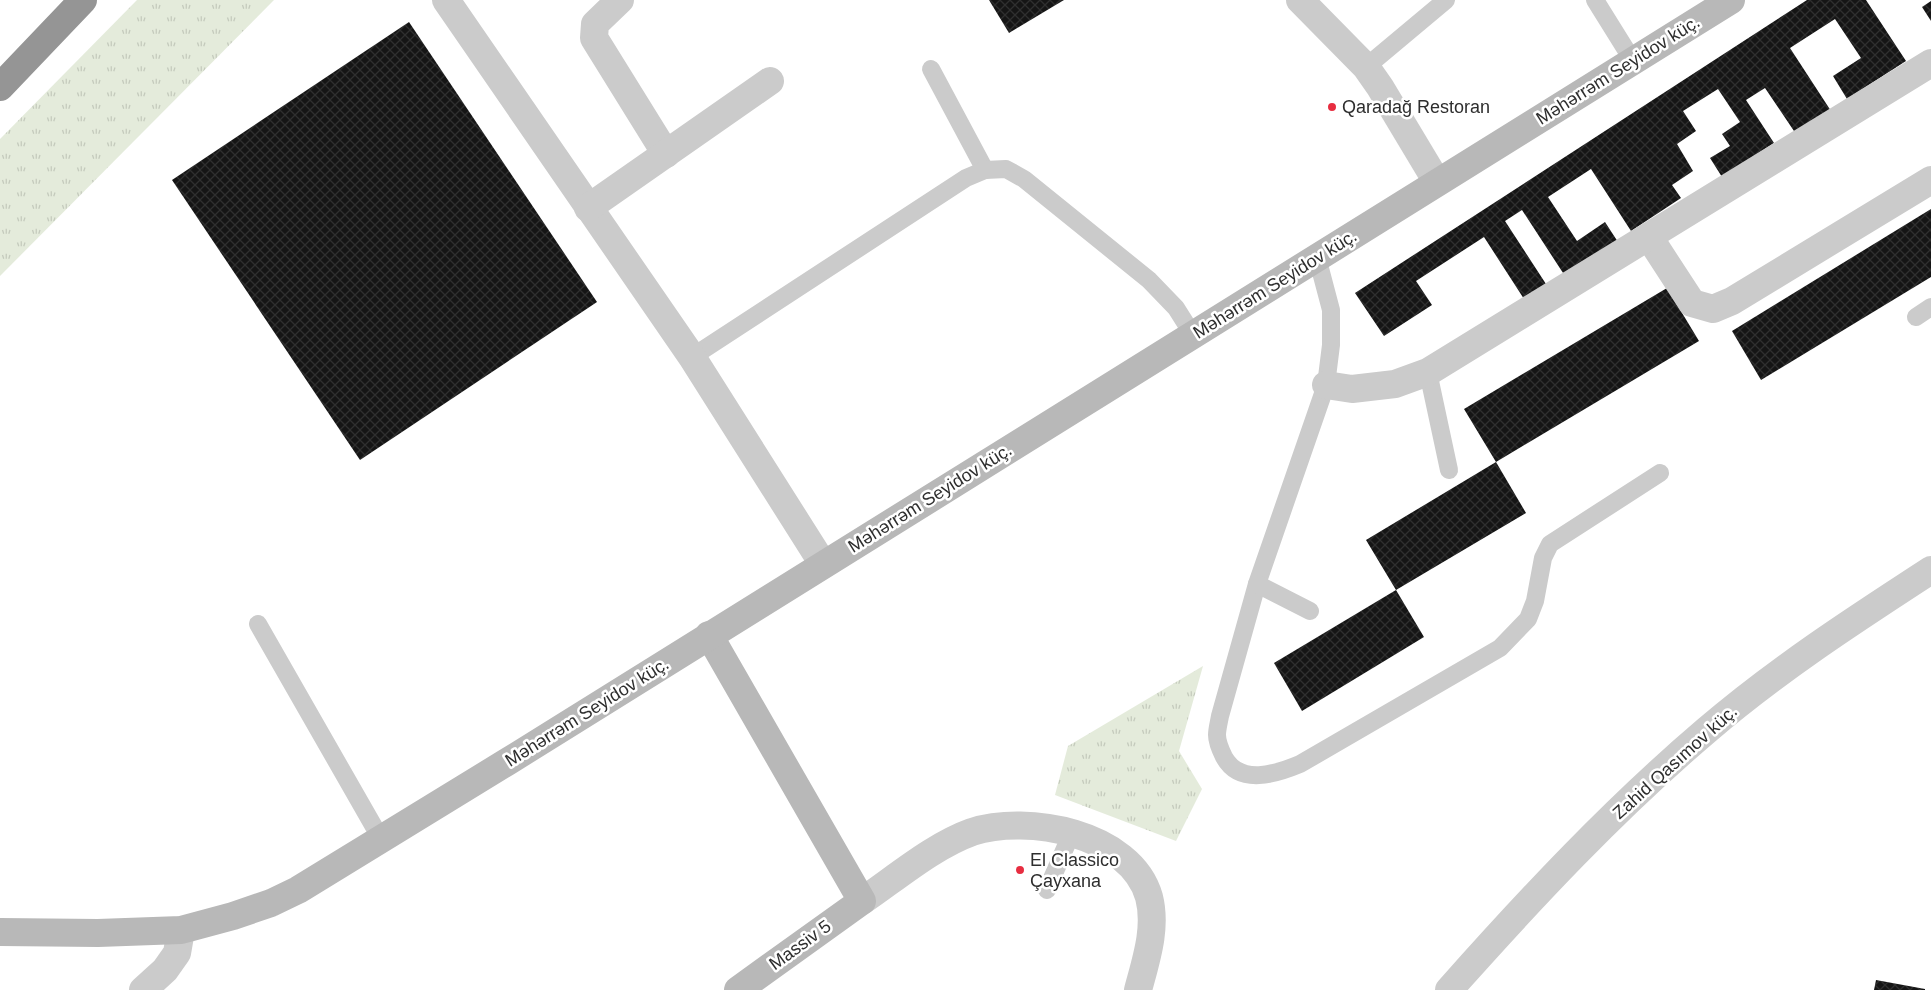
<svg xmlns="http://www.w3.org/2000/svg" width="1931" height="990" font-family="Helvetica,sans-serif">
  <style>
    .grass { fill: url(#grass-tufts) }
    .building { fill: url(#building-cross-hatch) }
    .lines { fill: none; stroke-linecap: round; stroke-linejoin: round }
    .lane { stroke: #cbcbcb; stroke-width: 18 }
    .street { stroke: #cbcbcb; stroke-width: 28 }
    .secondary { stroke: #b8b8b8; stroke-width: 28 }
    .highway { stroke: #959595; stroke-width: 28 }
    .poi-dot { fill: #e72d40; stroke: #fff; stroke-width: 2 }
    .labels { text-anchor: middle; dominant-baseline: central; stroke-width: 5; stroke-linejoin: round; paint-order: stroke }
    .street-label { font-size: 18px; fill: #2e2e2e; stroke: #fff }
    .poi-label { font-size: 18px; fill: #2e2e2e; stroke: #fff; text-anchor: start }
  </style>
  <defs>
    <pattern id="grass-tufts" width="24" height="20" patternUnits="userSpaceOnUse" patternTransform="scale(1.25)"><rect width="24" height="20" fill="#e4ebdb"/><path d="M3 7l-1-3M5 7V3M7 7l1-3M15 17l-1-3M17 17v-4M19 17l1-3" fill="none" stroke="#c4cabc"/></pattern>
    <pattern id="building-cross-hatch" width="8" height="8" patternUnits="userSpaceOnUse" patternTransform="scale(1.25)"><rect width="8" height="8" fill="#151515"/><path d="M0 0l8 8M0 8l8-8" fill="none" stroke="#2f2f2f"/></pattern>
  </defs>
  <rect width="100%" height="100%" fill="#fff"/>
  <g class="grass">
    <polygon points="137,0 274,0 0,276 0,139"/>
    <polygon points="1203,666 1179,751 1202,789 1176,841 1055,795 1068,746"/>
  </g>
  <g class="building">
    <polygon points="989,0 1064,0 1009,33"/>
    <polygon points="1807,0 1866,0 1906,61 1847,99 1833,76 1861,58 1835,19 1790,48 1831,111 1796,134 1765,88 1746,100 1774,143 1722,177 1710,158 1730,146 1722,134 1740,122 1718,89 1683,111 1696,131 1677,144 1693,171 1672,185 1681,198 1631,231 1591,169 1548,197 1577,241 1605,222 1618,242 1565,276 1522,210 1505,221 1546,284 1524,299 1484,237 1416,281 1432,305 1384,336 1355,293"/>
    <polygon points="1931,1 1931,21 1922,7"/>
    <polygon points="409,22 597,302 360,460 172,180"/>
    <polygon points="1931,209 1931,277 1761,380 1732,331"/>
    <polygon points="1667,288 1699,341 1496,462 1526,513 1396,590 1366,540 1496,462 1464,409"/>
    <polygon points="1396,590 1424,637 1302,711 1274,663"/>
    <polygon points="1876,980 1925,989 1925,990 1874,990"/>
  </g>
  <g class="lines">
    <g class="lane">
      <polyline points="1595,0 1633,61"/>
      <polyline points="1366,67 1446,0"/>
      <polyline points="931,69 985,170"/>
      <path d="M1317,257L1331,310V345L1326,385L1257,584L1220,716C1219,722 1217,729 1217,735C1217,742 1221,751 1224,757C1240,786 1276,774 1300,764L1500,648L1528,619L1535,601L1543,558L1550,544L1660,473"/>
      <polyline points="1916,317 1931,307"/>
      <polyline points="692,357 966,178 985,170 1006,169 1024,179 1149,280 1176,308 1193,335"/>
      <polyline points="1428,372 1449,470"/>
      <polyline points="1257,584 1310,611"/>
      <polyline points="258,624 381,839"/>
      <polyline points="1047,890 1072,832"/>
    </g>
    <g class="street">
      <polyline points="446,0 692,357 823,564"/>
      <polyline points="620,0 595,24 594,38 666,154"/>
      <polyline points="1300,0 1366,67 1380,87 1437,182"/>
      <polyline points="588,208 770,81"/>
      <polyline points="1649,237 1692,303 1713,309 1732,301 1931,180"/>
      <polyline points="1326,385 1352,389 1395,384 1428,372 1931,63"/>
      <path d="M862,901C896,878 933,846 972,832C1027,814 1131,833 1149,897C1157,928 1146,960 1138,990"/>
      <polyline points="143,990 165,970 177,953 181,930"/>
      <path d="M1449,990C1530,899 1614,809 1707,730C1777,670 1854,620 1931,570"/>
    </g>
    <g class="secondary">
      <polyline points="709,635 862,901 738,990"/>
      <polyline points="0,932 98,933 181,930 233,916 271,903 298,890 507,762 1731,0"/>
    </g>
    <polyline class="highway" points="0,87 83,0"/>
  </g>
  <g class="poi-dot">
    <circle cx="1332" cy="107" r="5"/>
    <circle cx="1020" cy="870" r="5"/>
  </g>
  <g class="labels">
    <g class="street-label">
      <text transform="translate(1618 70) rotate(-32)">Məhərrəm Seyidov küç.</text>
      <text transform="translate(1275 284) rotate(-32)">Məhərrəm Seyidov küç.</text>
      <text transform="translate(930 498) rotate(-32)">Məhərrəm Seyidov küç.</text>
      <text transform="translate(587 712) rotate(-32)">Məhərrəm Seyidov küç.</text>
      <text transform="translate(1675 762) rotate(-42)">Zahid Qasımov küç.</text>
      <text transform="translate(800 945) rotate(-36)">Massiv 5</text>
    </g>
    <g class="poi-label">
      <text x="1342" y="107">Qaradağ Restoran</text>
      <text x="1030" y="860">El Classico<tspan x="1030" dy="21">Çayxana</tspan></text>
    </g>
  </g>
</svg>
